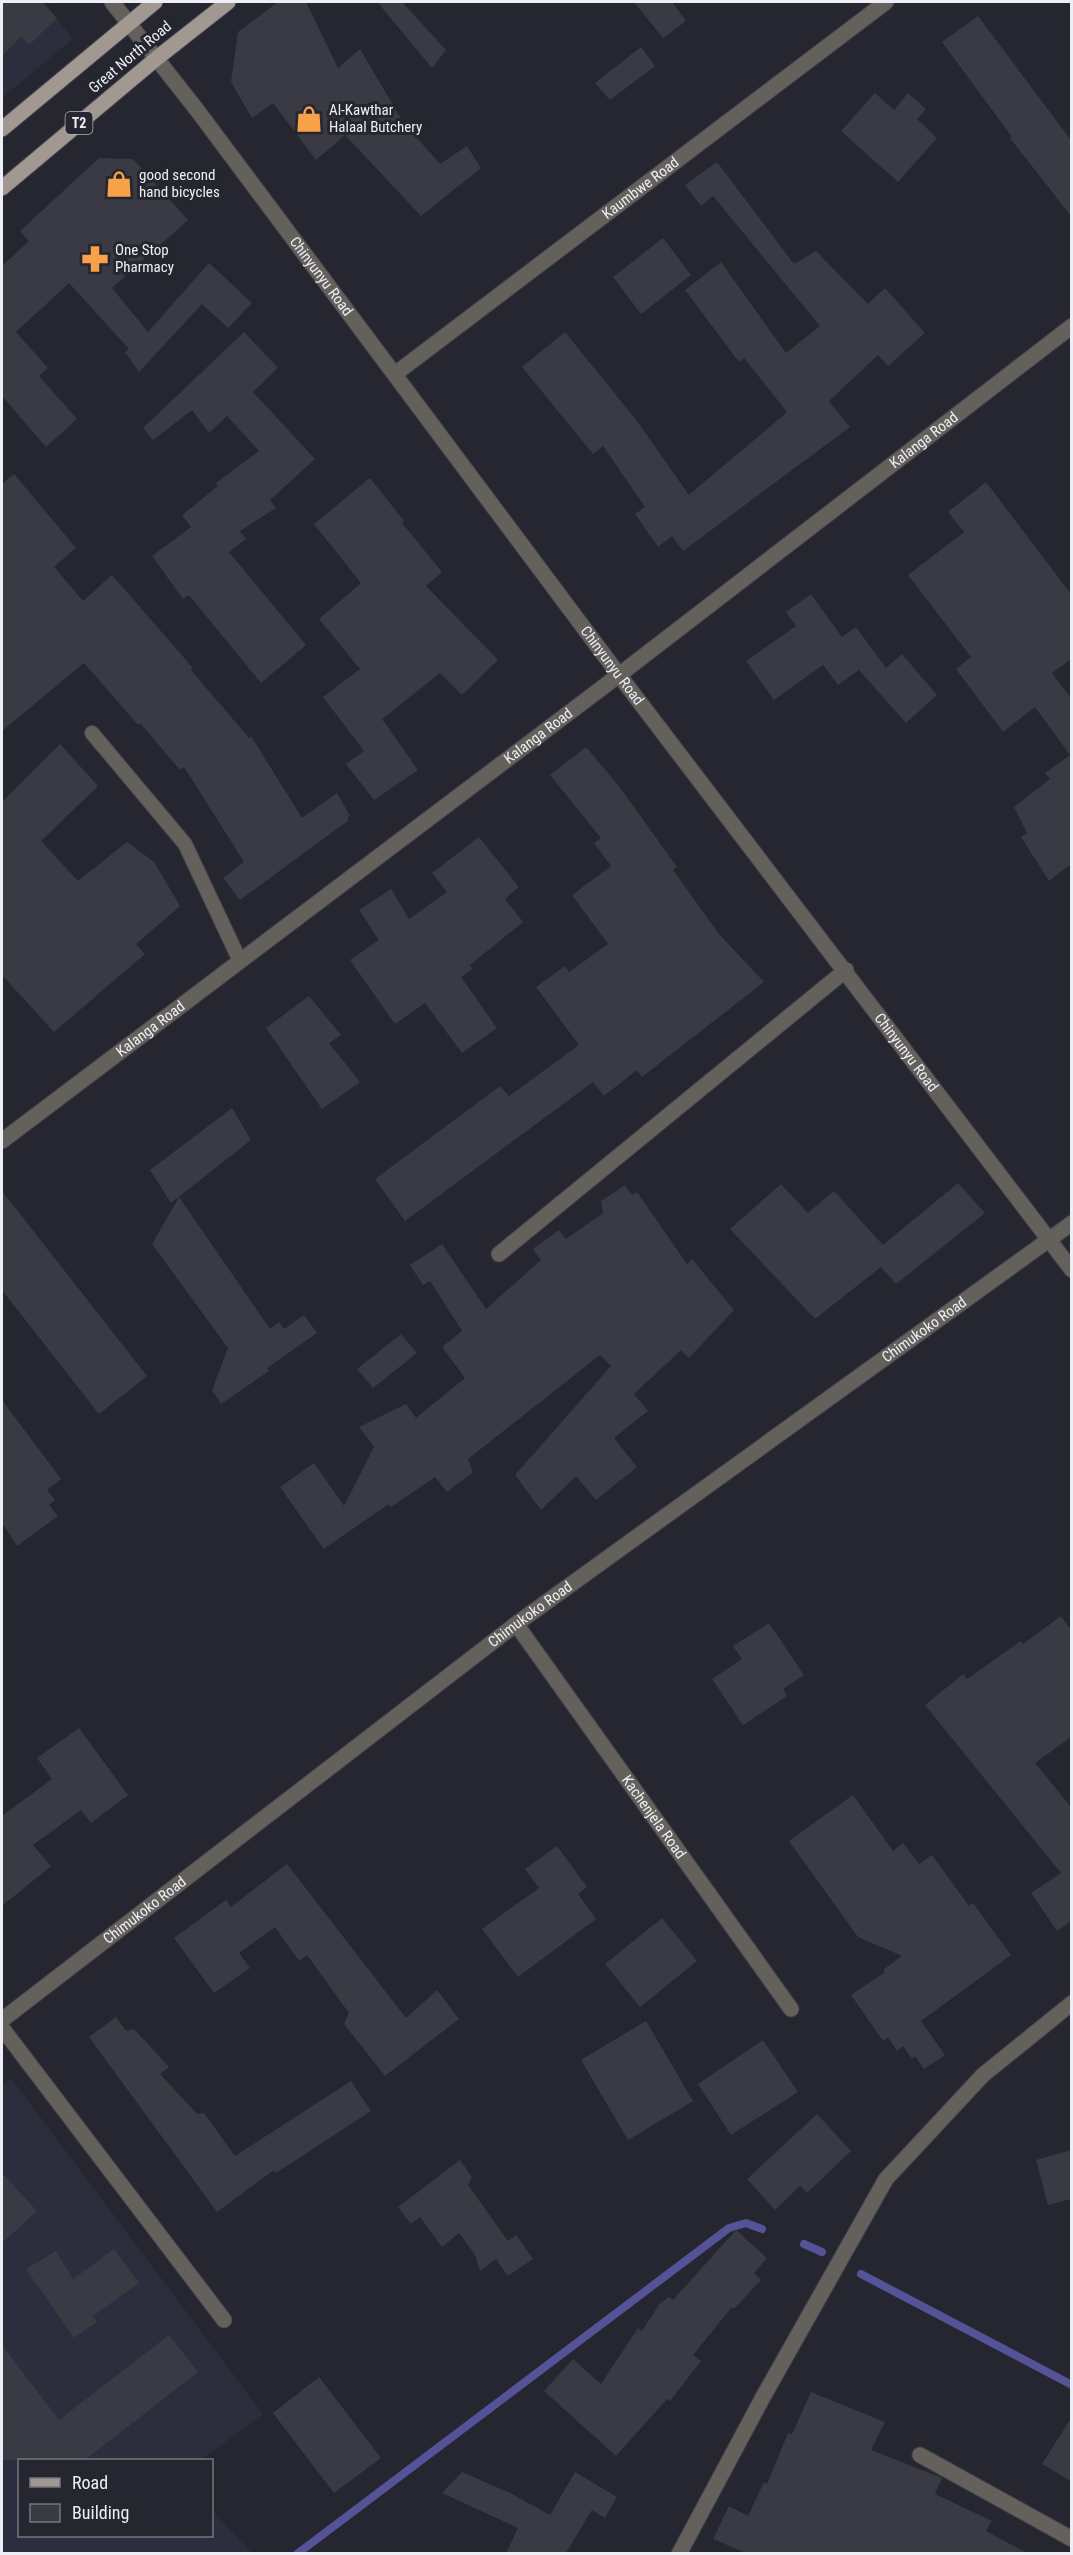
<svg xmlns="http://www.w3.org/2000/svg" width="1073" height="2555" font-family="'Roboto Condensed',sans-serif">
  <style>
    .built { fill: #2c2d3d }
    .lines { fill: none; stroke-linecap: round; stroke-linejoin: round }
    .stream { stroke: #545398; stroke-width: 8 }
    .building { fill: #393a44 }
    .service-casing { stroke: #41424b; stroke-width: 16 }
    .minor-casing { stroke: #41424b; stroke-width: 17 }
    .primary-casing { stroke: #41424b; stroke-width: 17 }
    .service { stroke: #64605c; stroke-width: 14 }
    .minor { stroke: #64605c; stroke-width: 15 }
    .primary { stroke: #a19891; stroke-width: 15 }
    .labels { text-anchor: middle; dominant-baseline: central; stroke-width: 6; stroke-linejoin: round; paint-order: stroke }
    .shield { fill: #25262f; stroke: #b2b2ba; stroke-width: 1.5 }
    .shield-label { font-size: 14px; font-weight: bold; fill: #eeeef5 }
    .street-label { font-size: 15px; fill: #eeeef5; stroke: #25262f }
    .poi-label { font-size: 15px; fill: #eeeef5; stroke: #25262f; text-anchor: start }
  </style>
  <rect width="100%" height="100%" fill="#25262f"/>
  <g class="built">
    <polygon points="2,2 44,2 73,39 2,98"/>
    <polygon points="11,2078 263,2414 201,2460 20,2460 20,2536 212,2536 212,2510 252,2553 2,2554 2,2085"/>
  </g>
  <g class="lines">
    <g class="stream">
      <polyline points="804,2244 822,2252"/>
      <polyline points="861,2274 1072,2385"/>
      <polyline points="297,2554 729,2228 746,2223 762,2229"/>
    </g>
  </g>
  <g class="building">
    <polygon points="2,2 42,2 57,18 29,45 21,37 2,56"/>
    <polygon points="278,2 306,2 338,68 360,49 403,122 440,164 467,146 481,168 421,216 345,135 316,160 273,103 252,118 231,82 238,32"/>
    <polygon points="382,2 402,2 446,50 432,68 379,4"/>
    <polygon points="634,2 672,2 686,21 663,38"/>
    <polygon points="978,16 1071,140 1071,216 1010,138 1012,137 942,42"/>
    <polygon points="641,47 655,66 610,100 595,83"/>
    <polygon points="875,93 894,110 908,93 926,109 917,119 937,138 898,182 841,131"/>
    <polygon points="99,158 133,159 188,220 112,288 148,332 209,263 252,303 228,328 202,304 139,372 125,352 129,349 69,283 16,332 48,368 39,376 77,419 46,447 2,396 2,266 29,241 20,231"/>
    <polygon points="717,162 794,264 816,251 868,304 885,288 925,333 888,366 878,355 829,401 850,427 683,551 672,536 658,547 635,514 645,507 603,446 593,454 522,367 565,332 637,421 689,495 787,412 744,358 739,362 685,290 721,262 786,353 820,326 713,196 701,206 685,185"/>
    <polygon points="663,238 691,275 641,314 613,277"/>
    <polygon points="244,332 278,368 253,392 315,459 270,500 276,508 240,531 246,539 229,552 306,645 261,683 189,595 183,599 152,556 191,527 182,515 218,486 216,483 259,451 227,416 209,433 192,410 153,440 143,428"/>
    <polygon points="14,474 76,548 54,567 83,601 112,575 193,668 191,670 249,738 251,736 302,818 337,793 350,816 347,817 349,820 240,900 223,878 244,862 184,767 180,770 140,723 138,725 84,663 2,731 2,484"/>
    <polygon points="370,478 404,521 402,523 442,572 426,586 498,660 462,695 440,673 382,719 418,770 374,800 346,764 364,751 323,697 360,669 319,619 361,583 314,524"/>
    <polygon points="986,482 1071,594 1071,659 1052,673 1071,698 1071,864 1049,881 1021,837 1027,833 1014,807 1050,779 1045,773 1070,755 1035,707 1003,732 956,669 971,657 908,575 964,532 948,512"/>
    <polygon points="811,594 842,637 856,627 886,668 902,654 937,695 906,723 859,670 838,685 823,665 774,700 746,661 796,626 786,612"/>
    <polygon points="60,744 98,786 41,841 78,881 127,842 154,862 180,906 136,944 145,954 54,1032 2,975 2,802"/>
    <polygon points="586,747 619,786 677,867 673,870 719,934 764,982 642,1077 637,1070 604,1096 593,1082 405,1221 375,1179 500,1086 509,1096 579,1045 536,987 565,966 569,972 608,944 572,895 611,866 594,843 601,838 550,775"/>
    <polygon points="479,837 519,887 505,899 523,922 470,965 473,969 461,977 497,1028 462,1053 425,1003 395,1024 350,960 379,940 359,910 391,889 409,919 447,892 432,873"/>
    <polygon points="309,996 341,1035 329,1043 360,1082 322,1109 266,1028"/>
    <polygon points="232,1108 251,1140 171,1203 150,1170"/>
    <polygon points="958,1183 985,1213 896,1284 881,1267 815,1319 730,1229 781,1184 808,1213 834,1191 883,1245"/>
    <polygon points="625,1185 632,1195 637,1192 687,1264 692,1259 734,1310 689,1358 681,1350 634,1394 648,1411 614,1438 637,1467 596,1500 576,1476 541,1510 515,1475 611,1366 600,1355 468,1459 473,1472 447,1492 435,1477 391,1507 389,1504 322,1550 323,1548 280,1487 314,1463 344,1506 374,1447 359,1427 406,1404 416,1418 465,1378 442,1347 462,1331 430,1281 423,1285 410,1265 442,1244 486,1309 541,1260 533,1249 559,1230 566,1239 603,1213 601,1201"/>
    <polygon points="2,1191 147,1376 99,1414 2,1290"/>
    <polygon points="179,1197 270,1329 279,1322 284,1329 304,1315 317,1333 267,1368 269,1371 221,1404 212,1390 228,1348 152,1244"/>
    <polygon points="401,1334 417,1353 373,1388 357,1369"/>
    <polygon points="2,1400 61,1479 47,1490 55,1500 49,1505 58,1516 17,1546 2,1523"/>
    <polygon points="1061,1616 1071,1630 1071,1737 1035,1763 1071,1807 1071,1921 1057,1931 1031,1893 1061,1873 925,1705 963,1674 967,1679 1021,1641 1023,1644"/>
    <polygon points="769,1623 804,1675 783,1689 787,1696 743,1725 712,1679 742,1659 733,1646"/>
    <polygon points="79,1728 128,1795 91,1823 81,1810 33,1845 51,1866 2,1906 2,1816 52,1779 37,1758"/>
    <polygon points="853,1795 893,1851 903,1843 919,1864 932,1855 969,1906 973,1903 1011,1955 921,2021 945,2055 924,2069 915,2056 912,2059 903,2046 897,2051 888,2037 883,2041 851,1995 885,1972 883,1970 902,1956 858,1937 789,1841"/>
    <polygon points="557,1846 587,1887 578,1894 596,1919 518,1977 482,1929 539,1888 525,1869"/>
    <polygon points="287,1864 406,2018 437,1990 459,2019 385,2076 344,2024 349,2013 307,1955 299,1961 275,1927 239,1953 250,1968 214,1993 174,1938 226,1900 231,1907"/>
    <polygon points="662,1918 697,1961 640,2007 605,1964"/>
    <polygon points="116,2017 126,2031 134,2029 169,2067 160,2074 197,2114 204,2113 235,2156 351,2081 371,2111 276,2173 274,2170 217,2212 89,2037"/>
    <polygon points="646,2021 693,2101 628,2140 581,2060"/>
    <polygon points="763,2040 798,2092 731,2135 698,2084"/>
    <polygon points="817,2114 851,2151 807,2193 800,2186 775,2210 747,2179"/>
    <polygon points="1071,2150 1071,2199 1048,2205 1036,2160"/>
    <polygon points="460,2160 472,2177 468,2185 508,2241 516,2235 533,2259 508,2276 496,2259 480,2271 475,2255 459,2233 442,2247 420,2217 411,2224 398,2207"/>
    <polygon points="2,2173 37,2211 2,2243"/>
    <polygon points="736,2230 767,2258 754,2273 761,2280 734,2309 732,2307 693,2355 701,2361 670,2401 667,2399 616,2456 544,2391 573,2359 601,2384 638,2328 642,2331 660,2303 669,2297 673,2300"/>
    <polygon points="114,2249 139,2283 93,2316 97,2322 74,2338 26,2269 56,2251 73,2279"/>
    <polygon points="169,2335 198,2372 85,2460 2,2460 2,2345 59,2420"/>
    <polygon points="319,2377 381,2458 334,2493 273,2413"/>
    <polygon points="811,2392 885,2422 871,2450 942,2478 935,2494 992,2521 986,2531 1027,2553 746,2553 713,2539 729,2506 748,2516 764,2482 767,2484 788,2433 792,2434"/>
    <polygon points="1071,2418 1071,2481 1042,2464"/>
    <polygon points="462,2472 512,2494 550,2515 575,2472 617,2497 605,2518 592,2510 566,2553 506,2553 518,2528 442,2493"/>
  </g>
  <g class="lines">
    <defs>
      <polyline id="service" points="92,733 185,844 240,961"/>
      <g id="minor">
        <path id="s1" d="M112,2L197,110L619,675L1072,1270"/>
        <path id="s2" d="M395,374L886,2"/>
        <path id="s3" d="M2,1141L619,675L1072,326"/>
        <polyline points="499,1254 846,970"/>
        <path id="s4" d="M516,1624L791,2009"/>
        <path id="s5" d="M2,2020L516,1624L1072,1223"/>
        <polyline points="2,2028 224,2320"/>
        <polyline points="920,2455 1072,2539"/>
        <polyline points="679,2554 763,2397 886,2179 983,2075 1072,2003"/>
      </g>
      <g id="primary">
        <polyline points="2,129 155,2"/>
        <polyline points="2,188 157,58 228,2"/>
      </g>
    </defs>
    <use href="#service" class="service-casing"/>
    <use href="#minor" class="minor-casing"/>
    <use href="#primary" class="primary-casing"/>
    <use href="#service" class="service"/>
    <use href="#minor" class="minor"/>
    <use href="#primary" class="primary"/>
  </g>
  <defs>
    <symbol id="shop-bare" viewBox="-9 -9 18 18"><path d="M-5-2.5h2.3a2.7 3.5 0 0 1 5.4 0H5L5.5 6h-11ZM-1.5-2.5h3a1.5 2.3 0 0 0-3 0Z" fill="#f7a149" stroke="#25262f" stroke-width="2.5" paint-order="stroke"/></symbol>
    <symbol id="pharmacy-bare" viewBox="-9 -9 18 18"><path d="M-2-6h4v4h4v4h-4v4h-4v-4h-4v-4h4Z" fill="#f7a149" stroke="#25262f" stroke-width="2.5" paint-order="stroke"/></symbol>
  </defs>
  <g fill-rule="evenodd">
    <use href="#shop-bare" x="290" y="100" width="38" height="38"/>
    <use href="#shop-bare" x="100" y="165" width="38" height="38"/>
    <use href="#pharmacy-bare" x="76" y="240" width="38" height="38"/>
  </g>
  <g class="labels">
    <rect class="shield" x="65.5" y="112" width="27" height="22" rx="4.5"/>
    <g class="shield-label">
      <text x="79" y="123">T2</text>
    </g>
    <g class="street-label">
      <text transform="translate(130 57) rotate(-40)">Great North Road</text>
      <text stroke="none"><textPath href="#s2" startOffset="308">Kaumbwe Road</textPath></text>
      <text stroke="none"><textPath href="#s1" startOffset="345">Chinyunyu Road</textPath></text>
      <text stroke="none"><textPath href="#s3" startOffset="1158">Kalanga Road</textPath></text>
      <text stroke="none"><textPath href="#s1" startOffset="831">Chinyunyu Road</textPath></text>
      <text stroke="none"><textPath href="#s3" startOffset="672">Kalanga Road</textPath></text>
      <text stroke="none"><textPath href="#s3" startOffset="186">Kalanga Road</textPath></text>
      <text stroke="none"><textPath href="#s1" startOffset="1317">Chinyunyu Road</textPath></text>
      <text stroke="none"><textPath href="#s5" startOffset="1152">Chimukoko Road</textPath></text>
      <text stroke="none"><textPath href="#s5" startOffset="666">Chimukoko Road</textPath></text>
      <text stroke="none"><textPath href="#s4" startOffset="237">Kachenjela Road</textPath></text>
      <text stroke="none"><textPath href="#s5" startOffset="180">Chimukoko Road</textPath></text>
    </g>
    <g class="poi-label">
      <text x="329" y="110">Al-Kawthar<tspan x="329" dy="17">Halaal Butchery</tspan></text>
      <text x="139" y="175">good second<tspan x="139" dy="17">hand bicycles</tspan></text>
      <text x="115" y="250">One Stop<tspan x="115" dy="17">Pharmacy</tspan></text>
    </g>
  </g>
  <rect width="1073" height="2555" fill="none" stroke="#eeeef5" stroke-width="6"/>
  <rect x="18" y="2459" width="195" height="78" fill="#25262f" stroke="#75767e" stroke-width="1.5"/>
  <rect x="30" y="2478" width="30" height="9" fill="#a19891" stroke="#75767e" stroke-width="1.5"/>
  <text x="72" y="2489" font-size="18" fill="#eeeef5">Road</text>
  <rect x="30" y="2504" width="30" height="18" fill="#393a44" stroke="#75767e" stroke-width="1.5"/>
  <text x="72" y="2519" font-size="18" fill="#eeeef5">Building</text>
</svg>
